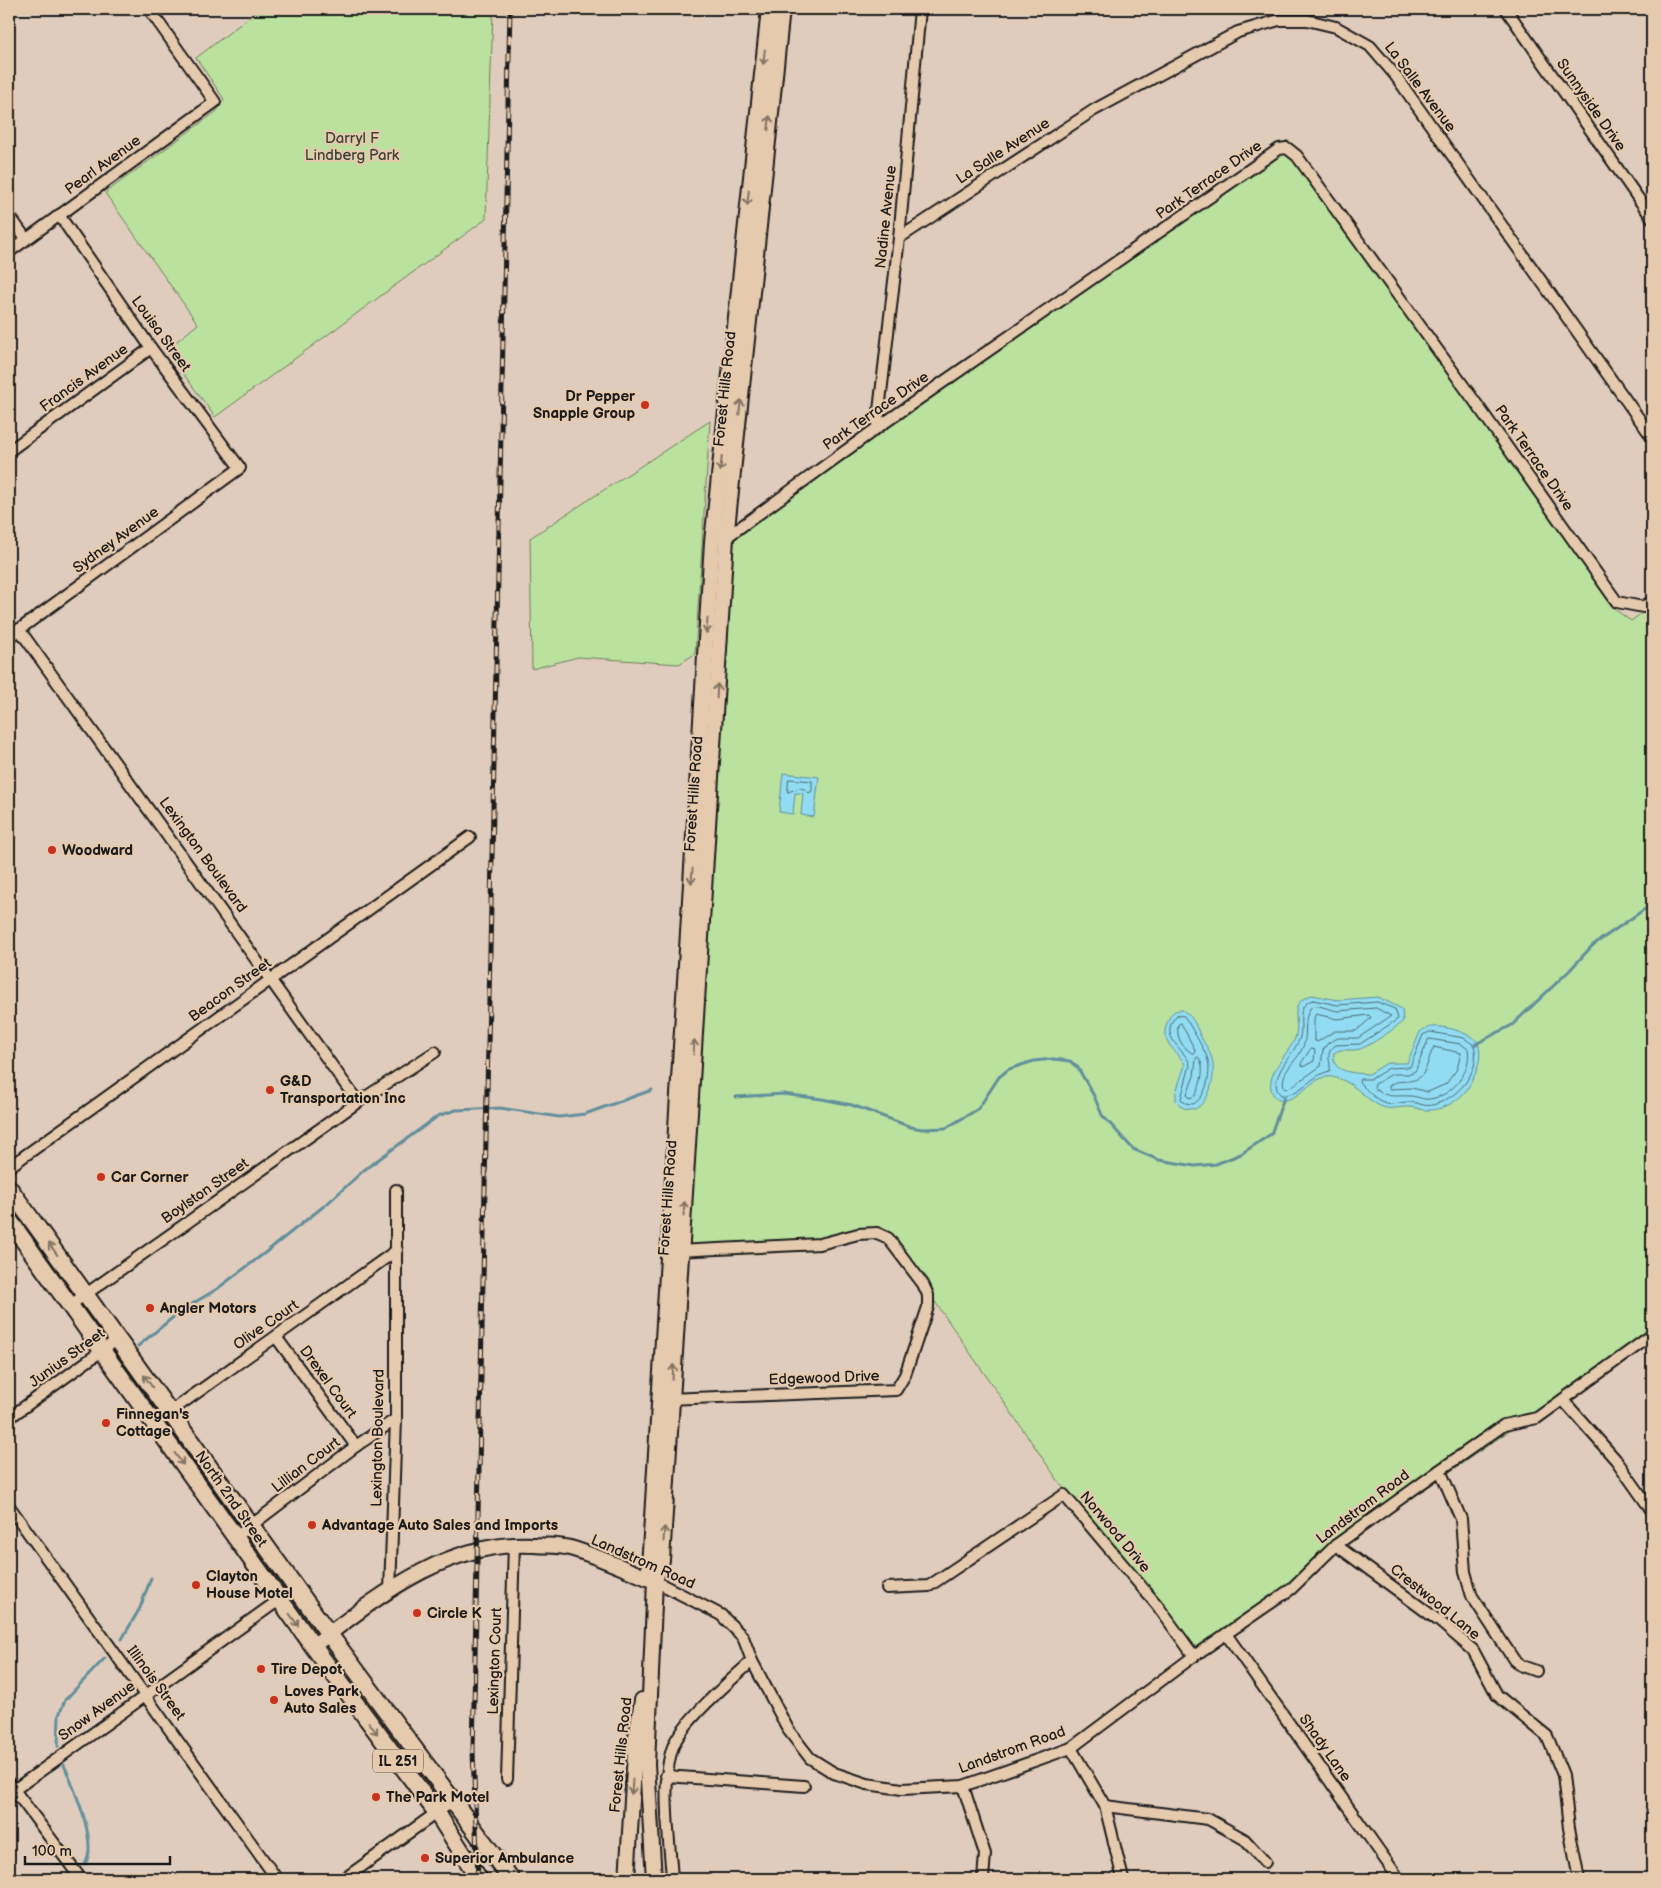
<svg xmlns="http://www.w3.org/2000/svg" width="1661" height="1888" font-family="'Balsamiq Sans',sans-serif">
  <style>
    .green { fill: #bae19d; stroke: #6b7e5c }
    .water { fill: #91dcf2; stroke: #628f9c }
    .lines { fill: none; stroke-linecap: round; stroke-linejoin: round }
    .shore { stroke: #4b6972; stroke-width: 1 }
    .stream { stroke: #628f9c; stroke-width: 3 }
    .street-casing { stroke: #1c1c1c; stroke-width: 14 }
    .secondary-casing { stroke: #1c1c1c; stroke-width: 18 }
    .primary-casing { stroke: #1c1c1c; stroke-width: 20 }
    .street { stroke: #e6caad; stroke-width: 10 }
    .secondary { stroke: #e6caad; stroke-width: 14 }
    .primary { stroke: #e6caad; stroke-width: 16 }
    .rail-casing { stroke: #1c1c1c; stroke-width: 5 }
    .rail { stroke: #e6caad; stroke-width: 3; stroke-dasharray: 9; stroke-linecap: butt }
    .oneway { stroke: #817364 }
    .poi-dot { fill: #c8321e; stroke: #e6caad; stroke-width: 2 }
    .labels { text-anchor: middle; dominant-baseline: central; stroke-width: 4.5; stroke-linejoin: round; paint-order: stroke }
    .shield { fill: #e6caad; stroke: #595048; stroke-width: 1 }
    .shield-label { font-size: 14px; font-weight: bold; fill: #1c1c1c }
    .street-label { font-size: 15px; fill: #1c1c1c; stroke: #e6caad }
    .park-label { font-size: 15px; fill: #3c4336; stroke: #e6caad }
    .poi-label { font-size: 15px; font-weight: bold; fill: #1c1c1c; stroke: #e6caad; text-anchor: start }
  </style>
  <rect width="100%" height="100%" fill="#e0ccbd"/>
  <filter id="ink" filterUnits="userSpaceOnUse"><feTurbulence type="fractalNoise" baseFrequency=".02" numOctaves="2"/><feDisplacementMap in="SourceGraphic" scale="10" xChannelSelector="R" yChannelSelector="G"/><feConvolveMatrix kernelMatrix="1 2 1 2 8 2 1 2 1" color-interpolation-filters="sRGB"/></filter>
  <g filter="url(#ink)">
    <g class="green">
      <polygon points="260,9 493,9 486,219 215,417 166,350 198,324 105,193 217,111 224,99 196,58"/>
      <polygon points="1287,140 1613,608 1631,621 1652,605 1652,1332 1191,1651 1059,1482 887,1232 687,1250 731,537"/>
      <polygon points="710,421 695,654 679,664 578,657 532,669 530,538"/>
    </g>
    <g class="water">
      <polygon points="783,773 819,777 814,817 801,815 803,793 795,793 793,814 779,812"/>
      <path d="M1312,995L1338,1000L1378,997L1402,1009L1403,1021C1398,1027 1367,1047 1360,1049C1350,1052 1342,1047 1334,1053C1330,1073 1354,1073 1369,1074L1387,1063H1407L1420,1032C1432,1020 1467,1031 1478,1042C1483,1058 1477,1072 1469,1086C1462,1099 1444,1110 1429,1110C1422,1111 1416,1107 1410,1107C1399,1106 1391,1111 1380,1106C1363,1098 1353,1080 1332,1077C1311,1074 1301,1103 1278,1100C1256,1081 1289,1055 1295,1038C1301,1021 1286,1003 1312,995Z"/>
      <path d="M1182,1010C1192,1015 1196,1025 1200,1035C1203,1042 1209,1049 1211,1056C1217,1072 1211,1101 1195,1109L1183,1108L1176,1101V1092L1185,1065C1178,1049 1156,1043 1169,1018C1172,1012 1175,1010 1182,1010Z"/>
    </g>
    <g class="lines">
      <g class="shore">
        <path d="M789,779L812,781V791L809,793C800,784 796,790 788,792Z"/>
        <path d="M1313,1000L1338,1005L1377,1002L1395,1009L1398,1019L1360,1044L1336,1045C1324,1053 1331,1060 1330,1071C1312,1074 1299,1097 1281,1095C1265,1081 1294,1054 1299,1040C1305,1026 1293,1006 1313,1000Z"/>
        <path d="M1319,1006L1337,1011L1376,1008L1391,1016L1358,1038H1338L1328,1043L1323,1050L1321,1066L1291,1087L1285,1089C1278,1074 1295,1063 1301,1051C1310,1036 1301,1020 1311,1007Z"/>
        <polygon points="1316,1014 1337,1019 1369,1015 1371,1018 1356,1031 1335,1031 1317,1042 1314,1040 1314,1019"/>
        <path d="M1177,1015L1184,1016L1188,1022C1194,1033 1202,1045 1207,1057C1212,1071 1207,1097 1193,1104L1185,1103L1181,1099L1190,1065C1187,1050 1156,1037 1177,1015Z"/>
        <path d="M1181,1023L1195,1050L1194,1054C1182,1048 1176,1038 1178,1025Z"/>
        <path d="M1430,1032L1464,1038L1474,1045C1482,1072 1456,1100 1432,1105C1424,1107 1417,1102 1409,1102C1401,1102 1394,1105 1386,1103C1375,1100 1367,1090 1359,1082L1360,1079H1371L1389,1068L1410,1067L1423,1035Z"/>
        <path d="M1429,1039L1461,1044L1468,1049C1472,1071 1452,1097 1429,1099C1423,1100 1417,1096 1410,1096C1394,1095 1388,1099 1374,1088L1375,1084L1392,1074H1408L1415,1071Z"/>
        <path d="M1434,1047L1461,1053L1457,1069L1446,1084L1428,1092L1412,1088L1389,1089V1086C1399,1077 1413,1086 1423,1074C1428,1066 1429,1055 1434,1047Z"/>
        <polygon points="1311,1049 1315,1050 1314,1061 1303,1067 1301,1064"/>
        <path d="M1198,1057C1207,1066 1200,1087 1195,1096L1189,1098L1187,1094L1194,1076L1196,1059Z"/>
      </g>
      <g class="stream">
        <polyline points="1474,1045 1512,1025 1569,971 1593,945 1652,904"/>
        <polyline points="736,1097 783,1094 822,1099 852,1105 911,1127 922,1129 946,1128 978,1109 999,1077 1009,1069 1034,1061 1053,1059 1070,1061 1078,1068 1094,1096 1102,1115 1133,1149 1159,1160 1195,1166 1216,1164 1241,1154 1271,1134 1284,1098"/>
        <polyline points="138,1346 182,1310 217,1289 266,1252 329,1202 364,1170 438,1116 456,1110 500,1108 559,1117 585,1114 652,1090"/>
        <polyline points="122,1639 140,1608 151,1578"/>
        <polyline points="58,1746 59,1715 65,1700 105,1658"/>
        <path d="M64,1765C73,1786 99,1844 85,1864"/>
      </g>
      <defs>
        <g id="street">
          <polyline points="1506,9 1652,218"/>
          <polyline points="9,215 26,239"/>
          <polyline points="899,238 1094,110 1238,32 1279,20 1307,20 1336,27 1370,46 1395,75 1652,437"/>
          <polyline points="9,252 215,102 149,9"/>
          <polyline points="877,428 899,238 920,9"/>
          <polyline points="9,451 151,348"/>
          <polyline points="724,539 877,428 1279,149 1287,148 1297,156 1473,399 1617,602 1643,607 1652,601"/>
          <polyline points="19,629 358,1102"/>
          <polyline points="9,637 240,468 151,348 59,215"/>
          <polyline points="9,1167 470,837"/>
          <polyline points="69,1306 358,1102 435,1052"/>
          <polyline points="276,1337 356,1446"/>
          <polyline points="667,1399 896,1390 905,1375 928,1307 928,1295 923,1284 888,1238 877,1233 858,1234 820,1244 676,1251"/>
          <polyline points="1563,1400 1616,1460 1652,1511"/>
          <polyline points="9,1418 118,1339"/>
          <polyline points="153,1424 397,1250"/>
          <polyline points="1440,1470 1461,1519 1465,1572 1472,1596 1514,1660 1522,1666 1536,1671"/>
          <polyline points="9,1506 277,1879"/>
          <polyline points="236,1537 356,1446 396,1419"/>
          <polyline points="1336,1545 1439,1621 1473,1650 1497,1695 1547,1736 1563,1775 1569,1828 1579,1879"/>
          <polyline points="655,1581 721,1615 743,1637 752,1661 789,1731 810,1758 834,1773 867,1784 902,1789 963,1786 1071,1748 1194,1656 1291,1589 1336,1545 1440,1470 1504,1425 1537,1418 1652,1335"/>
          <polyline points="887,1588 929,1586 1064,1495 1157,1605 1194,1656"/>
          <polyline points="390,1591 396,1419 396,1190"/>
          <polyline points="1226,1634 1399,1879"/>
          <polyline points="1071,1748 1105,1806 1123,1879"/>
          <polyline points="666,1776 804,1786"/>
          <polyline points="507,1779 514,1544"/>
          <polyline points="9,1783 81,1879"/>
          <polyline points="963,1786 985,1854 983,1879"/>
          <polyline points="9,1797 14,1790 279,1600"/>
          <polyline points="1105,1806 1208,1819 1244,1839 1265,1862"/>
          <polyline points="344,1879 453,1801"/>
          <path d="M672,1879C670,1842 659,1775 675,1742C687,1718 731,1680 752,1661"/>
        </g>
        <g id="secondary">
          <polyline points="655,1581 649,1567 712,542 769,9"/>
          <path d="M313,1646C380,1595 447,1540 535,1545C546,1546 559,1545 570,1548C598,1556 627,1570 655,1581"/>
          <polyline points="627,1879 636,1737 642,1700"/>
          <polyline points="654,1879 647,1764 655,1581 662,1560 726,538 782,9"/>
        </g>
        <g id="primary">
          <polyline points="9,1188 329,1634 511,1879"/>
          <polyline points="9,1220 313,1646 437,1813 479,1879"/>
        </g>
      </defs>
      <use href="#street" class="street-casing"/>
      <use href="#secondary" class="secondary-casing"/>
      <use href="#primary" class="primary-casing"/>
      <use href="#street" class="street"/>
      <use href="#secondary" class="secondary"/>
      <use href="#primary" class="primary"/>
      <defs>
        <polyline id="rail" points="478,1879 473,1751 510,9"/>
      </defs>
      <use href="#rail" class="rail-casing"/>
      <use href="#rail" class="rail"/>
    </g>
    <defs><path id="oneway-shaft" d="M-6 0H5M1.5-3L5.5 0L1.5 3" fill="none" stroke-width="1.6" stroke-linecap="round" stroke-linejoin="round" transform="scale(1.25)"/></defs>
    <g class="oneway">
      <use href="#oneway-shaft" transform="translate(764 57) rotate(96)"/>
      <use href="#oneway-shaft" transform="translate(769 123) rotate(-84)"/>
      <use href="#oneway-shaft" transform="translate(748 198) rotate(96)"/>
      <use href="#oneway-shaft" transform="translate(740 407) rotate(-84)"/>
      <use href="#oneway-shaft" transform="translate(721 464) rotate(96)"/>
      <use href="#oneway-shaft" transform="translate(707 626) rotate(94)"/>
      <use href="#oneway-shaft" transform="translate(717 691) rotate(-87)"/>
      <use href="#oneway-shaft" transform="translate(692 876) rotate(94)"/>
      <use href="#oneway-shaft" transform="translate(694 1047) rotate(-86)"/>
      <use href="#oneway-shaft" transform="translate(684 1209) rotate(-86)"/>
      <use href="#oneway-shaft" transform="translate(53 1249) rotate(-126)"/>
      <use href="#oneway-shaft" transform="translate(673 1372) rotate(-86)"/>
      <use href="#oneway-shaft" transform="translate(148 1381) rotate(-125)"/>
      <use href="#oneway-shaft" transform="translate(179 1459) rotate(54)"/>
      <use href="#oneway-shaft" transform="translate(664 1534) rotate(-86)"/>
      <use href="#oneway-shaft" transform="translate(294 1620) rotate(55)"/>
      <use href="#oneway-shaft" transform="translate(373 1728) rotate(53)"/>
      <use href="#oneway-shaft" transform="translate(632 1787) rotate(94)"/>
    </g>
  </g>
  <g class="poi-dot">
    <circle cx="645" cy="405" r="5"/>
    <circle cx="52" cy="850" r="5"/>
    <circle cx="270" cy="1090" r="5"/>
    <circle cx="101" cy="1177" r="5"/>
    <circle cx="150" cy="1308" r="5"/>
    <circle cx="106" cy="1423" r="5"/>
    <circle cx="312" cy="1525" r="5"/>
    <circle cx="196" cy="1585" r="5"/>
    <circle cx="417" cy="1613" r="5"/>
    <circle cx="261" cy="1669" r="5"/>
    <circle cx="274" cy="1700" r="5"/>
    <circle cx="376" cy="1797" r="5"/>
    <circle cx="425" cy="1858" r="5"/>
  </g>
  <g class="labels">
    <rect class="shield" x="373" y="1749.5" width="50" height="23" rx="4"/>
    <g class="shield-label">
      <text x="398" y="1761">IL 251</text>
    </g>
    <g class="street-label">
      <text transform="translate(1420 87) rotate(53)">La Salle Avenue</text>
      <text transform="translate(1591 105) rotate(55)">Sunnyside Drive</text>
      <text transform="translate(1003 151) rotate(-33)">La Salle Avenue</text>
      <text transform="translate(103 165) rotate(-36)">Pearl Avenue</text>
      <text transform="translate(1209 180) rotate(-35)">Park Terrace Drive</text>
      <text transform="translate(886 217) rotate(-84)">Nadine Avenue</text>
      <text transform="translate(161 334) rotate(54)">Louisa Street</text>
      <text transform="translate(84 378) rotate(-36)">Francis Avenue</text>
      <text transform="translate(725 389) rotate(-84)">Forest Hills Road</text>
      <text transform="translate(876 411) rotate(-35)">Park Terrace Drive</text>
      <text transform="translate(1534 458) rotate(55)">Park Terrace Drive</text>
      <text transform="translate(116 540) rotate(-36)">Sydney Avenue</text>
      <text transform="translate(694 794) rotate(-86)">Forest Hills Road</text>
      <text transform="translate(203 855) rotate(54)">Lexington Boulevard</text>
      <text transform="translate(230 990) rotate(-36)">Beacon Street</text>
      <text transform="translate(205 1191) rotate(-35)">Boylston Street</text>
      <text transform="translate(668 1198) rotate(-86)">Forest Hills Road</text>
      <text transform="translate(266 1325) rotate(-35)">Olive Court</text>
      <text transform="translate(67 1358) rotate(-36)">Junius Street</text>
      <text transform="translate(824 1378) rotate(-2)">Edgewood Drive</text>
      <text transform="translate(328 1382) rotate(54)">Drexel Court</text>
      <text transform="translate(378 1438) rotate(-89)">Lexington Boulevard</text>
      <text transform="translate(306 1465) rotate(-37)">Lillian Court</text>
      <text transform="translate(231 1499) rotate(55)">North 2nd Street</text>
      <text transform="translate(1363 1507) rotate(-37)">Landstrom Road</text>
      <text transform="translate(1115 1532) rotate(50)">Norwood Drive</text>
      <text transform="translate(643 1562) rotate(24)">Landstrom Road</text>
      <text transform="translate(1435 1602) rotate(39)">Crestwood Lane</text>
      <text transform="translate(495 1661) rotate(-88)">Lexington Court</text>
      <text transform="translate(156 1683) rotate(54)">Illinois Street</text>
      <text transform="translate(97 1711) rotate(-36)">Snow Avenue</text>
      <text transform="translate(1325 1748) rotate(55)">Shady Lane</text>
      <text transform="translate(1012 1750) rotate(-20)">Landstrom Road</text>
      <text transform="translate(621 1755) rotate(-84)">Forest Hills Road</text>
    </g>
    <g class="park-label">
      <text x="352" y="138">Darryl F<tspan x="352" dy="17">Lindberg Park</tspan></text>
    </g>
    <g class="poi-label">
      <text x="635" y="396" text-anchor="end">Dr Pepper<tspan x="635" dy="17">Snapple Group</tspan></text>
      <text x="62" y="850">Woodward</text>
      <text x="280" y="1081">G&amp;D<tspan x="280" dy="17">Transportation Inc</tspan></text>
      <text x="111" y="1177">Car Corner</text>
      <text x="160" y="1308">Angler Motors</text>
      <text x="116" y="1414">Finnegan's<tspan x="116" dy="17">Cottage</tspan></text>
      <text x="322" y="1525">Advantage Auto Sales and Imports</text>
      <text x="206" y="1576">Clayton<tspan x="206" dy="17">House Motel</tspan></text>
      <text x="427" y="1613">Circle K</text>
      <text x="271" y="1669">Tire Depot</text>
      <text x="284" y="1691">Loves Park<tspan x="284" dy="17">Auto Sales</tspan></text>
      <text x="386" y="1797">The Park Motel</text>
      <text x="435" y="1858">Superior Ambulance</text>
    </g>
  </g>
  <rect width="1661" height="1888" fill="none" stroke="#e6caad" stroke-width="30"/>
  <rect x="15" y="15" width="1631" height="1858" fill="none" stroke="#1c1c1c" stroke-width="2" filter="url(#ink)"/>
  <path d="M25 1856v8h145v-8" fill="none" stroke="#1c1c1c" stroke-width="2.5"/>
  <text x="32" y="1856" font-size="15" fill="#1c1c1c" stroke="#e6caad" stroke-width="4" paint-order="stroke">100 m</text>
</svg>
